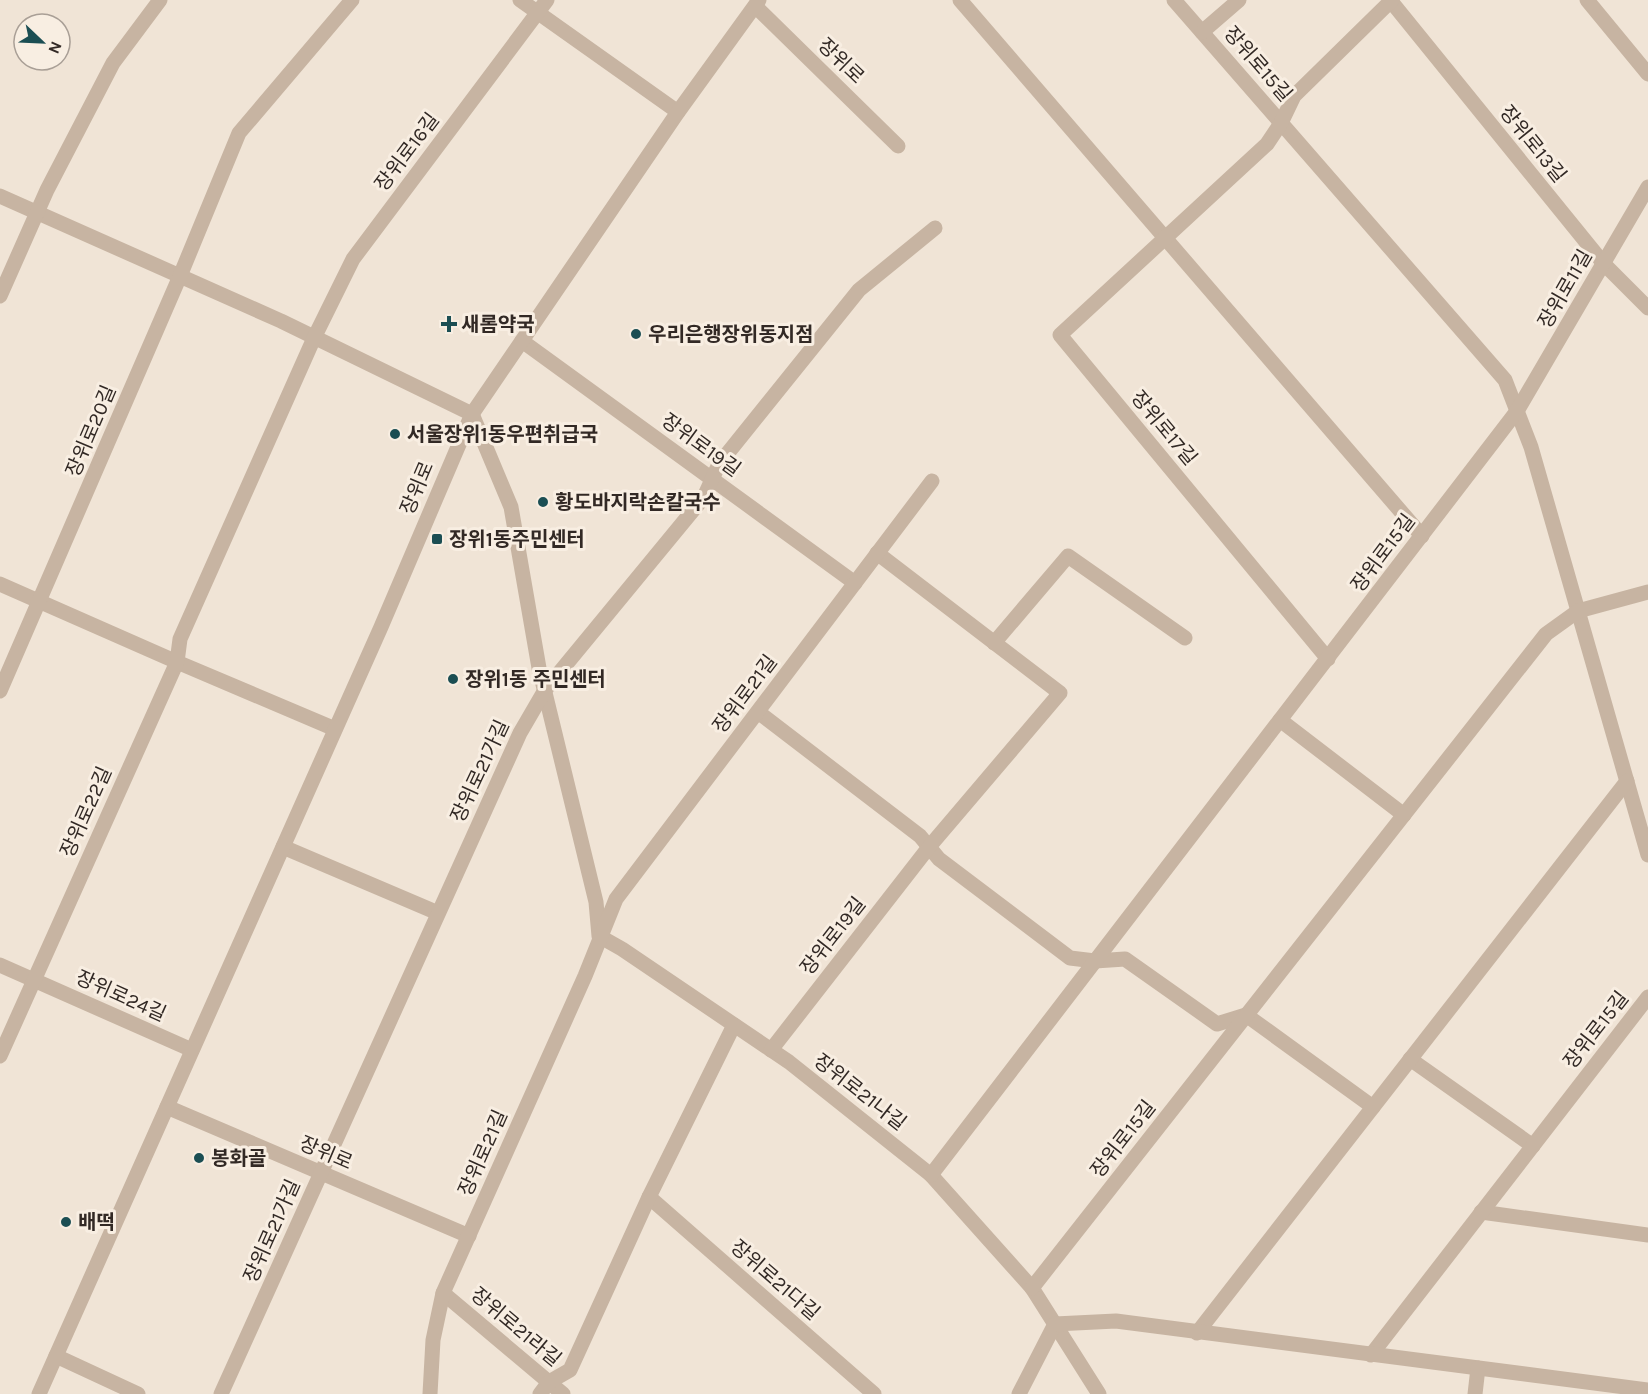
<svg xmlns="http://www.w3.org/2000/svg" width="1648" height="1394" font-family="Karla,'Noto Sans KR',sans-serif">
  <style>
    .lines { fill: none; stroke-linecap: round; stroke-linejoin: round }
    .minor { stroke: #c7b4a2; stroke-width: 15 }
    .tertiary { stroke: #c7b4a2; stroke-width: 15 }
    .poi-dot { fill: #1b4e53; stroke: #f8eee2; stroke-width: 2 }
    .labels { text-anchor: middle; dominant-baseline: central; stroke-width: 6; stroke-linejoin: round; paint-order: stroke }
    .street-label { font-size: 20px; fill: #322925; stroke: #f8eee2 }
    .poi-label { font-size: 20px; font-weight: bold; fill: #322925; stroke: #f8eee2; text-anchor: start }
  </style>
  <rect width="100%" height="100%" fill="#f0e4d6"/>
  <g class="lines">
    <g class="minor">
      <polyline points="520,0 678,112"/>
      <polyline points="960,0 1422,536"/>
      <polyline points="1174,0 1505,380 1531,447 1648,855"/>
      <polyline points="1390,0 1604,264 1648,308"/>
      <polyline points="1587,0 1648,74"/>
      <polyline points="755,6 898,146"/>
      <polyline points="1202,32 1239,0"/>
      <polyline points="0,196 281,321 472,414 511,507 539,668 596,902 599,936 622,949 789,1062 931,1175 1032,1288 1099,1394"/>
      <polyline points="0,296 47,190 113,63 160,0"/>
      <polyline points="522,341 855,583"/>
      <polyline points="0,584 177,662 335,729"/>
      <polyline points="994,643 1068,556 1185,638"/>
      <polyline points="1328,659 1060,335 1267,144 1281,123 1294,96 1392,0"/>
      <polyline points="0,691 180,276 239,133 352,0"/>
      <polyline points="758,712 920,836 939,859 1070,958 1095,961 1125,959 1217,1024 1246,1015 1373,1107"/>
      <polyline points="1280,720 1404,815"/>
      <polyline points="283,847 438,913"/>
      <polyline points="0,965 192,1050"/>
      <polyline points="771,1050 929,847 1060,693 877,553"/>
      <polyline points="0,1056 177,662 180,639 314,338 353,259 547,0"/>
      <polyline points="1410,1059 1533,1146"/>
      <polyline points="167,1107 469,1236"/>
      <polyline points="931,1175 1517,411 1648,187"/>
      <polyline points="649,1197 874,1394"/>
      <polyline points="1481,1212 1648,1235"/>
      <polyline points="1032,1288 1546,634 1578,611 1648,592"/>
      <polyline points="443,1293 563,1394"/>
      <polyline points="1197,1333 1627,781"/>
      <polyline points="1371,1355 1648,997"/>
      <polyline points="56,1356 138,1394"/>
      <polyline points="221,1394 520,733 545,690 704,497 719,464 859,290 935,228"/>
      <polyline points="430,1394 433,1340 443,1293 585,976 616,899 932,481"/>
      <polyline points="540,1394 549,1382 570,1370 649,1197 734,1025"/>
      <polyline points="1019,1394 1055,1324 1116,1321 1648,1390"/>
      <polyline points="1475,1394 1478,1368"/>
    </g>
    <polyline class="tertiary" points="39,1394 381,627 472,414 678,112 759,0"/>
  </g>
  <g class="poi-dot">
    <path d="M446 315h6v6h6v6h-6v6h-6v-6h-6v-6h6z"/>
    <circle cx="636" cy="334" r="6"/>
    <circle cx="395" cy="434" r="6"/>
    <circle cx="543" cy="502" r="6"/>
    <rect x="431" y="533" width="12" height="12" rx="3"/>
    <circle cx="453" cy="679" r="6"/>
    <circle cx="199" cy="1158" r="6"/>
    <circle cx="66" cy="1222" r="6"/>
  </g>
  <g class="labels">
    <g class="street-label">
      <text transform="translate(841 61) rotate(44)">장위로</text>
      <text transform="translate(1258 64) rotate(49)">장위로15길</text>
      <text transform="translate(1533 144) rotate(51)">장위로13길</text>
      <text transform="translate(407 152) rotate(-53)">장위로16길</text>
      <text transform="translate(1565 289) rotate(-60)">장위로11길</text>
      <text transform="translate(1164 428) rotate(50)">장위로17길</text>
      <text transform="translate(91 431) rotate(-67)">장위로20길</text>
      <text transform="translate(701 445) rotate(36)">장위로19길</text>
      <text transform="translate(417 488) rotate(-67)">장위로</text>
      <text transform="translate(1383 553) rotate(-53)">장위로15길</text>
      <text transform="translate(745 694) rotate(-53)">장위로21길</text>
      <text transform="translate(480 771) rotate(-65)">장위로21가길</text>
      <text transform="translate(86 812) rotate(-66)">장위로22길</text>
      <text transform="translate(833 936) rotate(-52)">장위로19길</text>
      <text transform="translate(121 996) rotate(24)">장위로24길</text>
      <text transform="translate(1596 1030) rotate(-52)">장위로15길</text>
      <text transform="translate(860 1092) rotate(38)">장위로21나길</text>
      <text transform="translate(1123 1139) rotate(-52)">장위로15길</text>
      <text transform="translate(326 1153) rotate(23)">장위로</text>
      <text transform="translate(483 1153) rotate(-66)">장위로21길</text>
      <text transform="translate(272 1231) rotate(-66)">장위로21가길</text>
      <text transform="translate(775 1280) rotate(41)">장위로21다길</text>
      <text transform="translate(516 1327) rotate(40)">장위로21라길</text>
    </g>
    <g class="poi-label">
      <text x="461" y="324">새롬약국</text>
      <text x="648" y="334">우리은행장위동지점</text>
      <text x="407" y="434">서울장위1동우편취급국</text>
      <text x="555" y="502">황도바지락손칼국수</text>
      <text x="449" y="539">장위1동주민센터</text>
      <text x="465" y="679">장위1동 주민센터</text>
      <text x="211" y="1158">봉화골</text>
      <text x="78" y="1222">배떡</text>
    </g>
  </g>
  <g transform="translate(42 42) rotate(113)"><circle r="28" fill="#f8eee2" stroke="#a99f96" stroke-width="1.5"/>
  <path d="M0-4.5L10 22L0 15L-10 22Z" fill="#1b4e53"/>
  <text y="-9" font-size="16" font-weight="bold" text-anchor="middle" fill="#322925">N</text>
  </g>
</svg>
